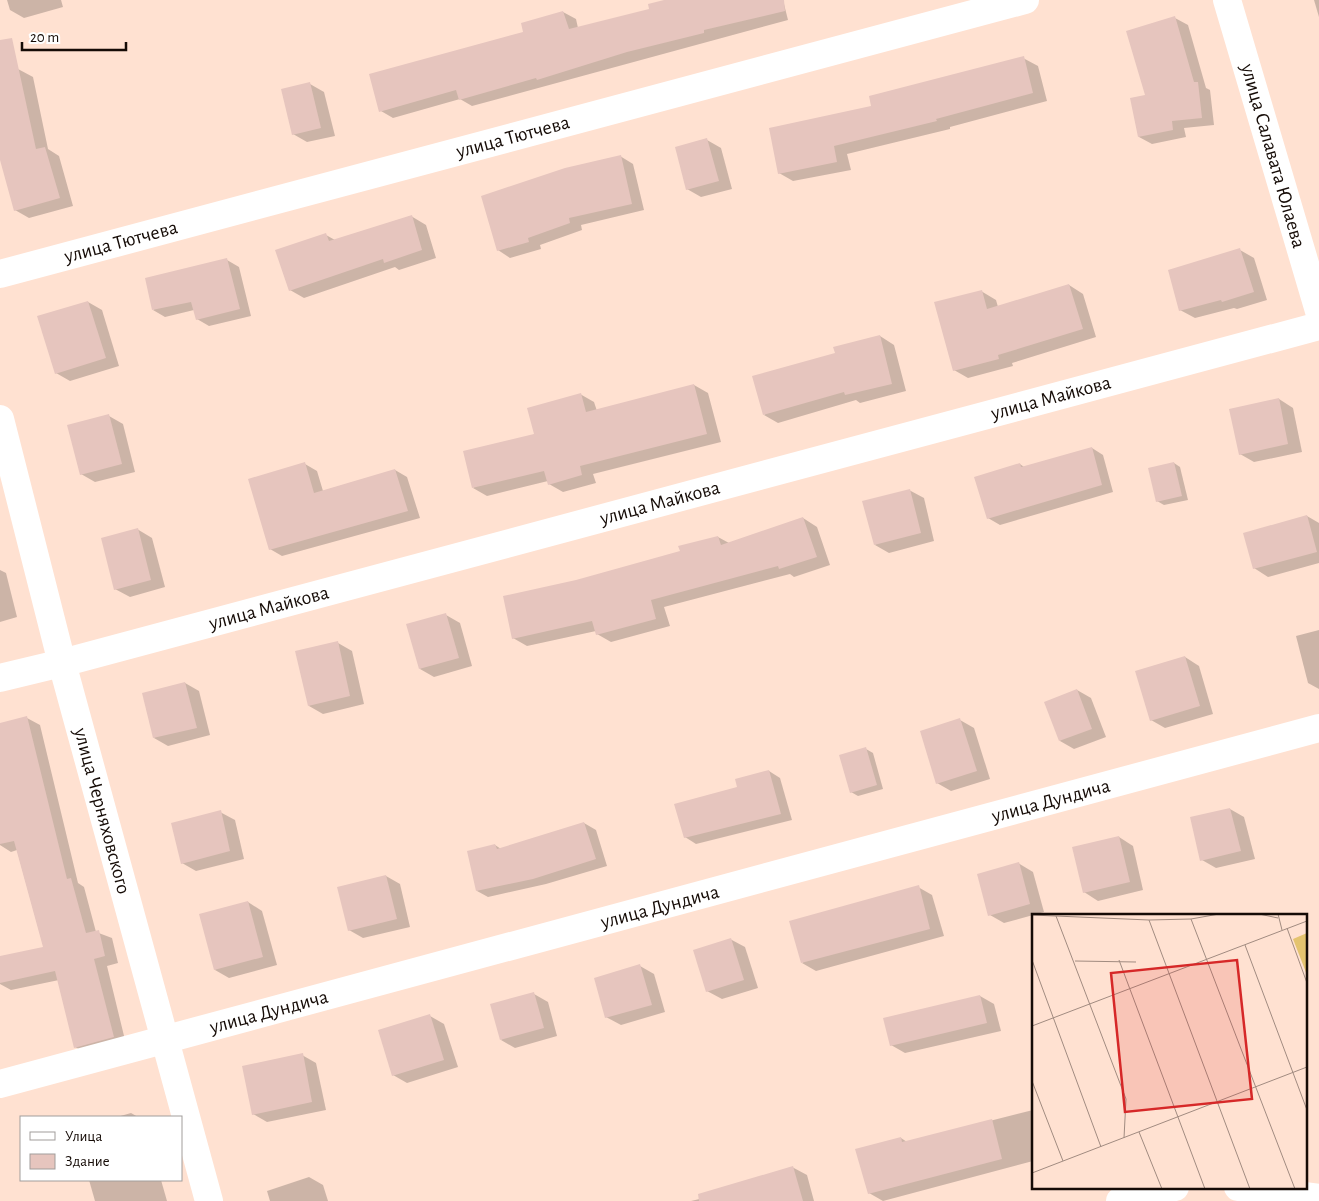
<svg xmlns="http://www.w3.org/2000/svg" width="1319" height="1201" font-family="'Alegreya Sans',sans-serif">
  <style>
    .shadow { fill: #0003 }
    .building { fill: #e6c5be }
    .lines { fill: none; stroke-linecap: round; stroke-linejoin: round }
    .minor { stroke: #fff; stroke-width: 28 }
    .labels { text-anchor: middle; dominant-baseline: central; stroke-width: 4.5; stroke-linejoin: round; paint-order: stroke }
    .street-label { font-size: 20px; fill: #150b06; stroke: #fff }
    .inset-road { fill: none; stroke: #a18b80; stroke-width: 1 }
    .view { fill: #d62828; fill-opacity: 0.15; stroke: #d62828; stroke-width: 2.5 }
    .inset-edge { fill: none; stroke: #150b06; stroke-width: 2.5 }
  </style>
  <rect width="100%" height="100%" fill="#ffe1d1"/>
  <g class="shadow">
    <polygon points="7,0 61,0 63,7 24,18 10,10"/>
    <polygon points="669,0 783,0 788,20 472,106 460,99 393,118 381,111 563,12 576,19 578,28 650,10"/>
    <polygon points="1314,0 1319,0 1319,17"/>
    <polygon points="1175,18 1188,25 1206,88 1210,90 1214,125 1184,128 1186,137 1152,144 1139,137 1147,96"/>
    <polygon points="1023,58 1038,66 1047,101 950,127 950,129 847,154 851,170 793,181 779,173 872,107"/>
    <polygon points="18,69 33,77 48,149 59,156 73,206 29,218 15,210 0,155 0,73"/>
    <polygon points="310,84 324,92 335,136 307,142 293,134"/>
    <polygon points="707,140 721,148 732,189 701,197 687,189"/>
    <polygon points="620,156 633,164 644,210 581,225 582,230 540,245 541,249 510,258 498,250"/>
    <polygon points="411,216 426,225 436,258 399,270 395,267 304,298 290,290 326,235 335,240"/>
    <polygon points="1240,250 1254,258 1267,300 1237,309 1234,308 1195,318 1180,310"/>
    <polygon points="227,260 239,267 251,316 209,326 197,319 194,310 165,317 153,310"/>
    <polygon points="1069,285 1083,294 1096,337 1012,363 1013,366 968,378 954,370 981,291 996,300 998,307"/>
    <polygon points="88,302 102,310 119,366 70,381 56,373"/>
    <polygon points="880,336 894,345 906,391 860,403 856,400 778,423 764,415 836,354"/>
    <polygon points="694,385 708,393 721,442 593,474 596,483 563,492 549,484 548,481 487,496 473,488 580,394 594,402 597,411"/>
    <polygon points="1279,399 1293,408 1302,452 1254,462 1240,454"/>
    <polygon points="109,416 123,424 135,472 95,482 81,474"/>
    <polygon points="1092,448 1103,455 1113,492 1000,525 988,518 1020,464 1024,467"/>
    <polygon points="1174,463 1180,467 1188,500 1164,505 1157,501"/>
    <polygon points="305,464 317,471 323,491 395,470 407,477 420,518 282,556 270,549"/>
    <polygon points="909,490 924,498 934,541 889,553 875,545"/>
    <polygon points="1307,516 1319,523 1319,563 1268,577 1254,568"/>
    <polygon points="803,518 817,527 830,565 794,577 790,574 664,607 670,626 611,642 597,634 596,631 527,646 513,638 576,581 681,552 718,537 729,543"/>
    <polygon points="137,529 152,538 165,587 130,597 115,589"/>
    <polygon points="0,570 6,573 17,617 0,622"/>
    <polygon points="446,615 460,623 472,666 434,677 420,669"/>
    <polygon points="1319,630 1319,689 1308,683 1296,636"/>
    <polygon points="338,643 352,651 364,704 323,714 309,706"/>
    <polygon points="1185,657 1199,666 1213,714 1165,728 1151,720"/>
    <polygon points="185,683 199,691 210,735 168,746 154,738"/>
    <polygon points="1077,690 1091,698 1106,737 1074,749 1060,741"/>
    <polygon points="27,718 40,725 78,883 84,887 96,932 112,938 118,963 107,966 126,1044 88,1054 75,1047 59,980 11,990 0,984 0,958 44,948 17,850 11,852 0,845 0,724"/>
    <polygon points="960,720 974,728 990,779 951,791 937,783"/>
    <polygon points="866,749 873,753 883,789 858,796 851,792"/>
    <polygon points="769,771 780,778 792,820 696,844 685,837 739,788"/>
    <polygon points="1230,809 1244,817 1255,859 1216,868 1202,860 1191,818"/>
    <polygon points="220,812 235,820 244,859 196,871 182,863"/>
    <polygon points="584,823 596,830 607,866 546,884 488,897 477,891 495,845 501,849"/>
    <polygon points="1119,837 1133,846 1143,890 1098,901 1084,892"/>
    <polygon points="1018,863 1033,872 1044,912 1004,923 990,915"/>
    <polygon points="386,876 400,884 410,927 363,938 349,930"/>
    <polygon points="918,887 932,895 944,936 816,971 802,963"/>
    <polygon points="248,902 262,911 277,965 229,978 215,970"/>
    <polygon points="730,939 745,947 758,988 722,999 707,991"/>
    <polygon points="640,966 654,974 665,1012 621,1025 606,1017"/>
    <polygon points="534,994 548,1002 557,1036 515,1048 501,1040"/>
    <polygon points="980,996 994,1004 1001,1031 905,1053 891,1045"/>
    <polygon points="430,1016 444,1024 458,1067 407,1083 393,1075"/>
    <polygon points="302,1055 316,1063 326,1110 267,1122 253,1114"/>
    <polygon points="1033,1110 1033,1161 883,1201 869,1193 901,1138 907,1142"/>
    <polygon points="131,1113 138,1117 117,1117"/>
    <polygon points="792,1167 807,1175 814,1201 691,1201 746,1188"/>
    <polygon points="309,1177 323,1185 328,1201 270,1201 267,1191"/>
    <polygon points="89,1180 161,1180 167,1201 95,1201"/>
  </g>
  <g class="building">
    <polygon points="664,0 784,0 785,11 704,30 704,33 627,52 537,80 536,78 459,100 456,90 379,112 369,74 523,32 521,23 563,11 569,29 649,9 648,4"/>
    <polygon points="1175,16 1194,82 1198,82 1202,118 1172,121 1173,130 1138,137 1130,98 1145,95 1126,31"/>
    <polygon points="12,38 36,149 45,147 60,198 14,211 0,160 0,40"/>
    <polygon points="1024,56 1033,93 936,119 937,121 834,146 837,162 778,174 769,128 871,106 869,96"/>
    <polygon points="310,82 321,128 292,135 281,89"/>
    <polygon points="707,138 719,181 686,190 675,147"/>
    <polygon points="621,155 632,204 569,218 570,223 528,238 529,242 497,251 481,196 565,168"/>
    <polygon points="412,215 422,250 384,263 383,259 289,291 275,250 326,233 329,241"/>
    <polygon points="1240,248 1254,292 1222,302 1221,300 1179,311 1168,270"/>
    <polygon points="227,258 240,309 196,320 191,302 152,310 145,278"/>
    <polygon points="1069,284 1083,329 998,355 999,359 953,371 934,302 982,290 987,309"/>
    <polygon points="88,301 106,358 55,374 37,316"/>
    <polygon points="880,335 892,384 845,395 844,392 763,415 752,376 835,353 833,347"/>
    <polygon points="694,384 707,434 580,466 582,475 548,485 544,471 472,488 463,451 534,434 527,408 581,393 586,412"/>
    <polygon points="1279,398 1288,444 1239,455 1229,409"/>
    <polygon points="109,414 122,464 80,475 67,425"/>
    <polygon points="1092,447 1102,485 987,519 974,477 1020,463 1021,467"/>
    <polygon points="305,462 314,493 395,469 408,511 269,550 248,479"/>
    <polygon points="1174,462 1182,496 1156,502 1148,468"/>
    <polygon points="910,489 921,533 874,545 862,501"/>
    <polygon points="1307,515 1317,552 1253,569 1243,533"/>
    <polygon points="803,517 817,557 779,569 778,566 651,600 656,619 596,635 592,621 512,639 503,596 576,580 680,551 678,546 718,536 721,545"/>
    <polygon points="138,528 151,580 114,590 101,538"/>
    <polygon points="446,613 459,658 419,669 406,624"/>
    <polygon points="338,641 350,696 308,706 295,651"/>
    <polygon points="1185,656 1200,706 1150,721 1135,671"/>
    <polygon points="185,682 197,728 153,738 142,693"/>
    <polygon points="1077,689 1092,729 1059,741 1044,702"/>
    <polygon points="27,716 67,879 71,878 86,933 99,930 105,956 94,959 114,1037 74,1048 55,971 0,983 0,956 43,947 14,841 0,844 0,723"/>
    <polygon points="960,718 977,771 936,784 920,731"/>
    <polygon points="866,747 877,785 850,793 839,755"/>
    <polygon points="769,770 781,814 684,838 674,804 737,787 735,779"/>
    <polygon points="1230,808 1241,851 1200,861 1190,817"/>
    <polygon points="221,810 230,851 181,864 171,823"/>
    <polygon points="584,822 596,859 533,879 476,891 467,851 495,844 497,849"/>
    <polygon points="1119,836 1130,882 1083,893 1072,847"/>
    <polygon points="1019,862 1030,904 988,916 977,874"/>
    <polygon points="386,875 397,919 348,931 337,887"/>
    <polygon points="919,885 930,929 801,963 789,921"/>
    <polygon points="248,901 263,957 214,970 199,914"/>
    <polygon points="731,938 744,980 706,992 693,950"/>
    <polygon points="640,964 652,1005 605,1018 594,978"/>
    <polygon points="534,992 544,1028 500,1040 490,1004"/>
    <polygon points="980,995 987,1023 890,1046 883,1018"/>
    <polygon points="430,1014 444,1060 392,1076 378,1030"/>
    <polygon points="303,1053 312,1102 252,1115 242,1066"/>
    <polygon points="992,1119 1002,1159 868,1194 855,1149 901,1137 902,1142"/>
    <polygon points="793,1166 803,1201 699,1201 698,1194"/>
  </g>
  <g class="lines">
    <g class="minor">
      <polyline points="1227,0 1319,311"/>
      <polyline points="0,274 1025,0"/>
      <polyline points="0,419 62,663 209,1201"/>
      <polyline points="0,678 62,663 1319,326"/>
      <polyline points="0,1084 1319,728"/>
      <polyline points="1238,1187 1319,1198"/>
      <polyline points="1120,1201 1175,1187"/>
    </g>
  </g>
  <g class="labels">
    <g class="street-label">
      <text transform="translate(513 137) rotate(-15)">улица Тютчева</text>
      <text transform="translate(1273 156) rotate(74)">улица Салавата Юлаева</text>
      <text transform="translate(121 242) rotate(-15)">улица Тютчева</text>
      <text transform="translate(1051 398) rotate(-15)">улица Майкова</text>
      <text transform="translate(660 503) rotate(-15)">улица Майкова</text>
      <text transform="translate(269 608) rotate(-15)">улица Майкова</text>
      <text transform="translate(1051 801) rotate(-15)">улица Дундича</text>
      <text transform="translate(102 811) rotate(75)">улица Черняховского</text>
      <text transform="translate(660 907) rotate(-15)">улица Дундича</text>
      <text transform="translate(269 1012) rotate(-15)">улица Дундича</text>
    </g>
  </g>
  <g transform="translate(1032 914)">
    <rect width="275" height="275" fill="#ffe1d1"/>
    <path d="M275,19V61L261,25Z" fill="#e4c36f"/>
    <path class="inset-road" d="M227,0L246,4M246,0L250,16M0,1L117,6L159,5L187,0M24,2L94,185L92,224M159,5L263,275M117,6L218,275M255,14L275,69M213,31L275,196M0,46L69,233M87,46L173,275M43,47L104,48M0,112L275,7M0,167L31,247M107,218L130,275M0,259L275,153"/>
    <path class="view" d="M205,46L220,185L93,198L79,59Z"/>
    <rect width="275" height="275" class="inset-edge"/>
  </g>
  <rect x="20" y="1116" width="162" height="65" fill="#ffffff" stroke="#a19d9b"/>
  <rect x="30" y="1132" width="25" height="8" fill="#ffffff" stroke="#a19d9b"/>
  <text x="65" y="1141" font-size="15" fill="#150b06">Улица</text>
  <rect x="30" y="1154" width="25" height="15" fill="#e6c5be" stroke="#a19d9b"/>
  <text x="65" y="1166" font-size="15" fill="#150b06">Здание</text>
  <path d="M22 42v8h104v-8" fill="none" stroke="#150b06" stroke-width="2.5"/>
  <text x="30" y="42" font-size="15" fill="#150b06" stroke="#ffffff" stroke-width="4" paint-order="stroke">20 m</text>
</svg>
